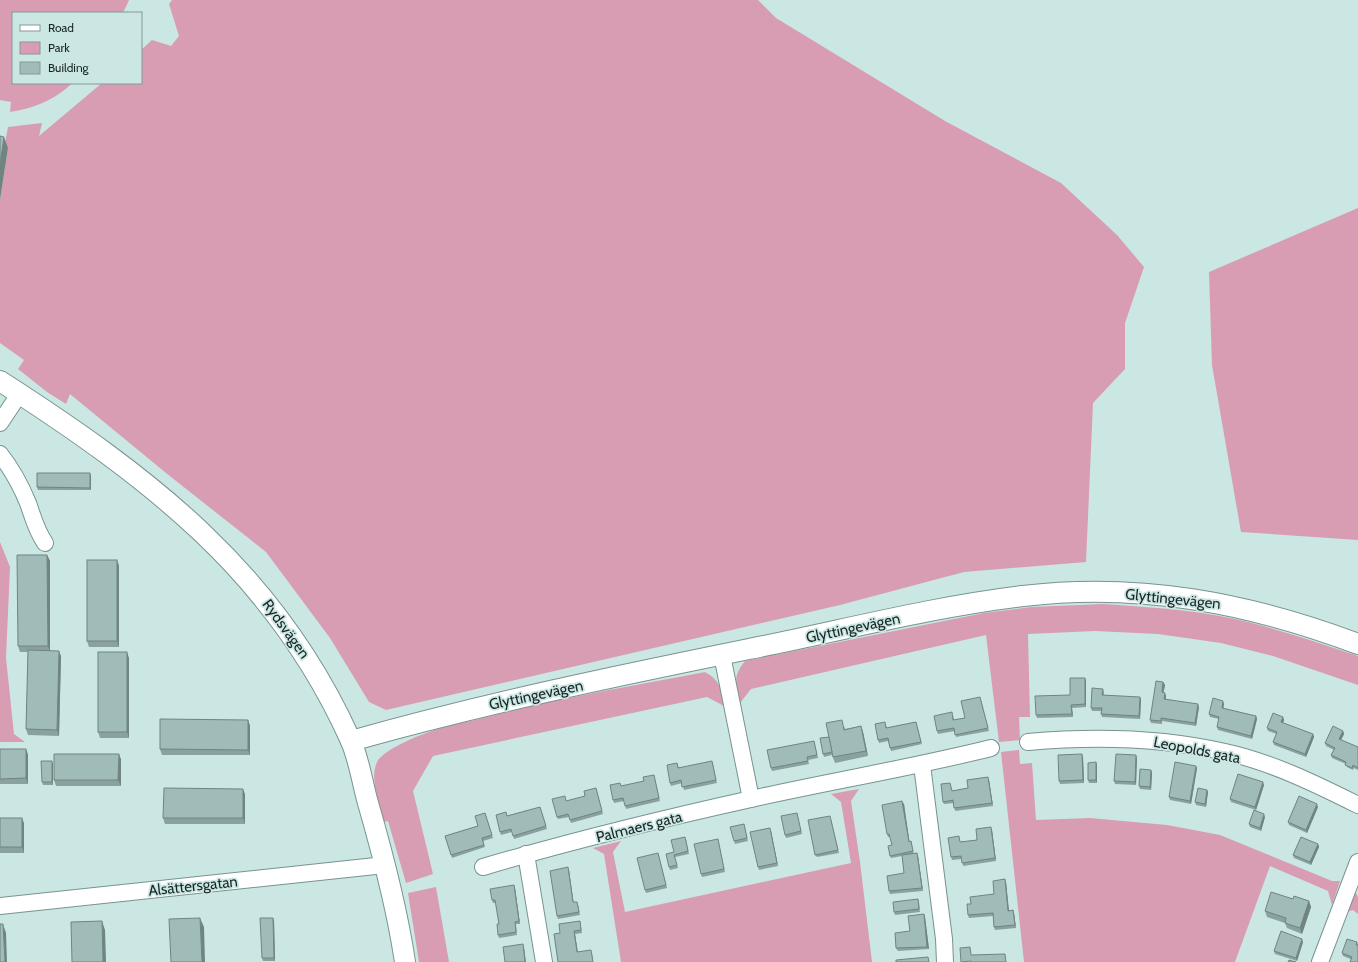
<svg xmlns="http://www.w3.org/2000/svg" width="1358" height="962" font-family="Cabin,sans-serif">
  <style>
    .green { fill: #d89db2 }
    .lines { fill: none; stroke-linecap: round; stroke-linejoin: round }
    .minor-casing { stroke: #789390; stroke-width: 18 }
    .tertiary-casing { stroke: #789390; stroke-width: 22 }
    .minor { stroke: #fff; stroke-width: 16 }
    .tertiary { stroke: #fff; stroke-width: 20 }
    .wall { fill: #8aa29f }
    .shaded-wall { fill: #708482 }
    .building { fill: #a0bcb9; stroke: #708482 }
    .labels { text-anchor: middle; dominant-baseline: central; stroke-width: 3.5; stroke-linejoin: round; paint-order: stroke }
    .street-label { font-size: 15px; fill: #1a2524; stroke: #cae7e4 }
  </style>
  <rect width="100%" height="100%" fill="#cae7e4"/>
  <g class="green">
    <path d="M0,0H129L123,13H13V83H72C57,99 32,109 10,112L11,102L0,100Z"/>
    <polygon points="172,0 758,0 776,18 945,121 1061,183 1117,235 1144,267 1125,323 1125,369 1093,403 1086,562 964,572 840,605 386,710 369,702 330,638 266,552 166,473 70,394 66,404 47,392 18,369 24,360 0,343 0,200 8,148 4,148 8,127 42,123 39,136 102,83 141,83 141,50 152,40 171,46 179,36 169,4"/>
    <polygon points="1358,208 1358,540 1241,532 1212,365 1209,272"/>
    <polygon points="0,542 10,567 6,658 14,734 25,742 0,742"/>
    <path d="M1103,604C1145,607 1188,609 1230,618C1273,627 1316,642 1358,656V685L1273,656L1221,643L1158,634L1095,631L1028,634L1030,717H1019L1020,740L999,742L986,635L751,689L740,703C736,684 732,677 745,661L984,613L1031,607Z"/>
    <path d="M705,672C721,681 721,689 724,706L707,697L433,756L413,791L433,874L406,883L388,821L384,822C380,804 369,780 377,762C383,750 415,737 429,732C447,725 468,722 487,717C559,698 632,686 705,672Z"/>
    <polygon points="1019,750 1020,764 1032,763 1036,820 1090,818 1167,825 1220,835 1332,881 1340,881 1332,905 1328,891 1270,866 1235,962 1024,962 1001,752"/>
    <polygon points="859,789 851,801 860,862 872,962 621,962 604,854 593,848 621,841 613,852 625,912 851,863 841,802 831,794"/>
    <polygon points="436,887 449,962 419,962 408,893"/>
    <polygon points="1354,889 1358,897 1358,914 1353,910 1344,913"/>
  </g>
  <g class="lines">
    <defs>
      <g id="minor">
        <polyline points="0,423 20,393"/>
        <path d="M0,454C11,468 21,486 28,503C33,517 36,530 45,543"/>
        <polyline points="722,655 751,799"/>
        <path d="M1028,742C1095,736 1159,737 1225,752C1271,762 1316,784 1358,805"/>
        <polyline points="922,765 944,939 945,962"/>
        <polyline points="526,854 544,962"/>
        <path d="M483,867C571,841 661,819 751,799C831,781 911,768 991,748"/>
        <polyline points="0,906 385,865"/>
        <polyline points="1320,962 1358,862"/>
      </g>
      <g id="tertiary">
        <path d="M0,381C149,477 275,572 350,739C359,758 362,782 368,803C383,855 397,908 405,962"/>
        <path d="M351,741C482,704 616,676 749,649C840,631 931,607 1023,596C1140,582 1249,603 1358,644"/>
      </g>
    </defs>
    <use href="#minor" class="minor-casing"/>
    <use href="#tertiary" class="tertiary-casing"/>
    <use href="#minor" class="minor"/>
    <use href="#tertiary" class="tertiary"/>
  </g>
  <g class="wall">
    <polygon points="91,476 91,490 38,490 37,487"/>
    <polygon points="47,555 50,561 50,650 61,656 59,736 28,735 26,729 28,652 20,652 18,646"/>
    <polygon points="117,560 119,566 119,647 89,647 87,641"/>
    <polygon points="129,658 129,738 100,738 98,732"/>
    <polygon points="1085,678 1086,681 1086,707 1072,708 1073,717 1037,718 1036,715 1070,695"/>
    <polygon points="1163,682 1165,685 1163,693 1166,696 1166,699 1199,707 1196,726 1162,721 1162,724 1151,723 1150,720"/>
    <polygon points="1103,689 1104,692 1104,695 1141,699 1140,719 1102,717 1101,714 1102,711 1092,711 1091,708"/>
    <polygon points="981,700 989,731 956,737 955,731 938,734 937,731 953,715 954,720 965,718"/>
    <polygon points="1224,704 1223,708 1256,716 1257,719 1252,739 1218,730 1217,727 1219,719 1210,717 1209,714"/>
    <polygon points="1283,717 1284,720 1283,723 1313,734 1314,737 1306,757 1274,745 1273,742 1277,734 1268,731 1267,728"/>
    <polygon points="248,720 250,726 250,755 162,755 160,749"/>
    <polygon points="885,722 887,728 916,722 922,744 891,751 888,741 879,743 878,740"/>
    <polygon points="844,726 845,729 861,726 863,732 868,756 835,763 832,755 824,757 823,754"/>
    <polygon points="1343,731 1344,734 1341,740 1358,747 1358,770 1354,768 1353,770 1347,767 1346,764 1332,758 1331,755 1334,750 1326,746 1325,743"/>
    <polygon points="814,741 818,758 808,760 809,764 772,771 771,768"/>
    <polygon points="0,749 26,749 28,755 28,784 0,784"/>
    <polygon points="1083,757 1084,783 1060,784 1059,781"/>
    <polygon points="1137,758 1136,785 1115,784 1114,781"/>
    <polygon points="121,759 121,786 56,786 54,780"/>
    <polygon points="1096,762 1097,765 1097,783 1089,783 1088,780"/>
    <polygon points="677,763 679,768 713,764 717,783 684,790 682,783 671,786 670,783"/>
    <polygon points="53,764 53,785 43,785 42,782"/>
    <polygon points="1197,768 1191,804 1170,800 1169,797"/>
    <polygon points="1151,770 1152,773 1151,790 1140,789 1139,786"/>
    <polygon points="654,775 660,801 626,809 624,801 614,803 613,800 622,786 644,781"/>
    <polygon points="989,780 993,806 955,811 954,803 944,804 943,802 950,783 952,791 968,788"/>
    <polygon points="1264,785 1256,810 1231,802 1230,799"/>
    <polygon points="596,788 603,814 571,823 569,817 558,819 557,817 567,801 585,796"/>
    <polygon points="1207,790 1208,792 1206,807 1196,805 1195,802"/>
    <polygon points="245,794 245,824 165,824 163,818"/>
    <polygon points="904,804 909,842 911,841 914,854 917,853 918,856 923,891 890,894 889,891 904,873 902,856 891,858 890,856 892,845 890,837 888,837 887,834"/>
    <polygon points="540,807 547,829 514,839 512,832 501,835 500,832 507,816"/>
    <polygon points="1318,807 1307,833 1289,825 1288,822"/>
    <polygon points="485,813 493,838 483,841 485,847 452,858 445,836 478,826"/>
    <polygon points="797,813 802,834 786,838 785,835"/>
    <polygon points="1265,817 1261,831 1250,827 1249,824"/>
    <polygon points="0,818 24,823 24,853 0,853"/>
    <polygon points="831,819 839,853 817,857 815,855"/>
    <polygon points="744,824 748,841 735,844 734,841"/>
    <polygon points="992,830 996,861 963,866 962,859 952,860 951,857 960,839 960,842 977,840"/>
    <polygon points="771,831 778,866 759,870 758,867"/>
    <polygon points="686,839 689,854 675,857 678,868 670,870 669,867 674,852"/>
    <polygon points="718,839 725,872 702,877 701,874"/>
    <polygon points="1318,844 1319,847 1311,865 1294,858 1293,855"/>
    <polygon points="659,856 667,888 646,893 645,890"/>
    <polygon points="569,870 573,902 578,904 580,915 558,919 557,916"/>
    <polygon points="1006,882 1009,910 1013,910 1014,913 1016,928 995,930 994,927 993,916 969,918 968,915 971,904 994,894"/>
    <polygon points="514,885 515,888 520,924 516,924 517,935 499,938 498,935 499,924 496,903 493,903 492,900"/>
    <polygon points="918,899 919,902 920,912 895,915 894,912"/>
    <polygon points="1293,899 1309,901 1311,907 1302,934 1287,928 1285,923 1267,917 1265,911"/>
    <polygon points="924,914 925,917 929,949 898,951 896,948"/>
    <polygon points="274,920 275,961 263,961 262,958"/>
    <polygon points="580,921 582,933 575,934 578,952 592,953 593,962 558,962 560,933"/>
    <polygon points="1303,942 1297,961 1275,954 1274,951"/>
    <polygon points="1357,942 1358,944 1358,962 1343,956 1342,953"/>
  </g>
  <g class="shaded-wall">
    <polygon points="4,137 8,148 0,200 0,164"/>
    <polygon points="90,473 91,476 91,490 90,488"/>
    <polygon points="47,555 50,561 50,652 48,646"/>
    <polygon points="117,560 119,566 119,647 117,641"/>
    <polygon points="59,651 61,656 59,736 57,730"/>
    <polygon points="127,652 129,658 129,738 127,732"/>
    <polygon points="1085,678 1086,681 1086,707 1085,704"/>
    <polygon points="1163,682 1165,685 1163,695 1162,692"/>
    <polygon points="1165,693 1166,696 1165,702 1164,699"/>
    <polygon points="1140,697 1141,699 1140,719 1139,716"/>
    <polygon points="1223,701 1224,704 1223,711 1222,708"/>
    <polygon points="1198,704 1199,707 1196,726 1195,723"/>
    <polygon points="1071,705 1072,708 1073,717 1072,714"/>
    <polygon points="1256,716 1257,719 1252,739 1251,736"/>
    <polygon points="1283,717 1284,720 1282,725 1281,722"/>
    <polygon points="248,720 250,726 250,755 248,750"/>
    <polygon points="861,726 863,732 868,756 866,751"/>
    <polygon points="1343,731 1344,734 1340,742 1339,739"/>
    <polygon points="1313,734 1314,737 1306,757 1305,754"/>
    <polygon points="26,749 28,755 28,784 26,778"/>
    <polygon points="119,754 121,759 121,786 118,780"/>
    <polygon points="1082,754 1083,757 1084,783 1083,780"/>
    <polygon points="1136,755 1137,758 1136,785 1135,782"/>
    <polygon points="52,761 53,764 53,785 52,782"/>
    <polygon points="1096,762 1097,765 1097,783 1096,780"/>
    <polygon points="1196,766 1197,768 1191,804 1190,801"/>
    <polygon points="1151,770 1152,773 1151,790 1150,787"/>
    <polygon points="988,777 989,780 993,806 992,803"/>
    <polygon points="1263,782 1264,785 1256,810 1255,807"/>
    <polygon points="243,789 245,794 245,824 243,818"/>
    <polygon points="1207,790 1208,792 1206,807 1205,804"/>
    <polygon points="902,801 904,804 910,845 909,842"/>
    <polygon points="1317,804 1318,807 1307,833 1306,830"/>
    <polygon points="1264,814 1265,817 1261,831 1260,828"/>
    <polygon points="22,818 24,823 24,853 22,847"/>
    <polygon points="991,827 992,830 996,861 995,858"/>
    <polygon points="770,828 771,831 778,866 777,863"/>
    <polygon points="1318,844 1319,847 1311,865 1310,862"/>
    <polygon points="917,853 918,856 923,891 922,888"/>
    <polygon points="568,867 569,870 574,905 573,902"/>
    <polygon points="1005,879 1006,882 1009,913 1008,911"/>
    <polygon points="514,885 515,888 520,924 519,921"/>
    <polygon points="1309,901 1311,907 1302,934 1300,928"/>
    <polygon points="1013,910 1014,913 1016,928 1015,925"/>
    <polygon points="924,914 925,917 929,949 927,947"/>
    <polygon points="200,918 204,927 205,962 202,962"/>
    <polygon points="273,918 274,920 275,961 274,958"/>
    <polygon points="102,921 105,930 106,962 103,962"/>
    <polygon points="3,924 6,933 7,962 5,962"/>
    <polygon points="574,931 575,934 578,955 577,952"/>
    <polygon points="1302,939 1303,942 1297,961 1296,958"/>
    <polygon points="523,944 524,947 526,962 525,962"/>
  </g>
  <g class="building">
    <polygon points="0,136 4,137 0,164"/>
    <polygon points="37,473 90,473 90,488 37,487"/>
    <polygon points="17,555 47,555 48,646 18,646"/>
    <rect x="87" y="560" width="30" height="81"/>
    <polygon points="28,650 59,651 57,730 26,729"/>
    <rect x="98" y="652" width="29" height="80"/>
    <polygon points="1070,678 1085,678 1085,704 1071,705 1072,714 1036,715 1035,696 1070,695"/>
    <polygon points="1156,681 1163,682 1162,692 1165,693 1164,699 1198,704 1195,723 1161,718 1161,721 1150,720"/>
    <polygon points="1092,688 1103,689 1102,695 1140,697 1139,716 1101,714 1102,708 1091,708"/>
    <polygon points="980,697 988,728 955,735 954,728 937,731 934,716 952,712 953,720 965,718 961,701"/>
    <polygon points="1213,698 1223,701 1222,708 1256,716 1251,736 1217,727 1219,717 1209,714"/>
    <polygon points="1273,713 1283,717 1281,722 1313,734 1305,754 1273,742 1277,732 1267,728"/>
    <polygon points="160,719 248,720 248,750 160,749"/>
    <polygon points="842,720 844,730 861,726 866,751 833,757 826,723"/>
    <polygon points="885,722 886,728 916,722 921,742 890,748 888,738 878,740 875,724"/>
    <polygon points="1333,726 1343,731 1339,739 1358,747 1358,768 1353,765 1352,768 1345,765 1346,762 1331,755 1335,748 1325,743"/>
    <polygon points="829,737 832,752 823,754 820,738"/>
    <polygon points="814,741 817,755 807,757 808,761 771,768 767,750"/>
    <polygon points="0,749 26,749 26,778 0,779"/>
    <polygon points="54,754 119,754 118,780 54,780"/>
    <polygon points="1082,754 1083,780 1059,781 1058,755"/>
    <polygon points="1116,754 1136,755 1135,782 1114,781"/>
    <polygon points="41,761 52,761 52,782 42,782"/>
    <polygon points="712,761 716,780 682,787 681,780 670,783 667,765 677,763 678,768"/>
    <polygon points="1096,762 1096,780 1088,780 1088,763"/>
    <polygon points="1175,762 1196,766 1190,801 1169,797"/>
    <polygon points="1140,769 1151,770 1150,787 1139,786"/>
    <polygon points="1238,774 1263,782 1255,807 1230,799"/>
    <polygon points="654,775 659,798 625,806 623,798 613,800 610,785 620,783 621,786 644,781 643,777"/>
    <polygon points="988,777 992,803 954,808 953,800 943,802 941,784 950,783 952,791 968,788 967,780"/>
    <polygon points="164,788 243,789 243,818 163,818"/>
    <polygon points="596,788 602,811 570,820 568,814 557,817 552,799 565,796 566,801 585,796 584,791"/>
    <polygon points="1198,788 1207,790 1205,804 1195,802"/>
    <polygon points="1299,796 1317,804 1306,830 1288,822"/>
    <polygon points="902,801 909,842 911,841 913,851 890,856 888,846 892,845 889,834 887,834 882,805"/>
    <polygon points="540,807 546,826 513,836 511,829 500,832 496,815 506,812 507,816"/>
    <polygon points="1254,810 1264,814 1260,828 1249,824"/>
    <polygon points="485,813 492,835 482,838 484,845 451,855 445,836 478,826 475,816"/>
    <polygon points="797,813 801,831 785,835 781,816"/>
    <polygon points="830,816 838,850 815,855 808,820"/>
    <rect x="0" y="818" width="22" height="29"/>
    <polygon points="744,824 747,838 734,841 730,827"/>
    <polygon points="991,827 995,858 962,863 961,856 951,857 948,838 959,836 960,842 977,840 976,829"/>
    <polygon points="770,828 777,863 758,867 750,832"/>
    <polygon points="685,837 688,851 674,855 677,865 669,867 666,854 674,852 671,840"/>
    <polygon points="1301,837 1318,844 1310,862 1293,855"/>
    <polygon points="718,839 724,869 701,874 694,844"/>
    <polygon points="658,853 666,885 645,890 637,858"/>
    <polygon points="917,853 922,888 889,891 887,876 904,873 902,855"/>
    <polygon points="568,867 573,902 577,902 579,912 557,916 550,871"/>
    <polygon points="1005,879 1008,911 1013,910 1015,925 994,927 993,913 968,915 967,904 971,904 970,897 994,894 993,881"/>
    <polygon points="514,885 519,921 515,922 516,932 498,935 497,924 499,924 495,900 492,900 490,889"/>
    <polygon points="1271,892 1293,899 1294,896 1309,901 1300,928 1285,923 1286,918 1265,911"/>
    <polygon points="918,899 919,909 894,912 893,902"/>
    <polygon points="924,914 927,947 896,948 895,933 910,931 908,916"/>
    <polygon points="200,918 202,962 171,962 169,919"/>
    <polygon points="260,918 273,918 274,958 262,958"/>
    <polygon points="102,921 103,962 72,962 71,922"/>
    <polygon points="580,921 581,930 574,931 577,952 591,950 593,962 558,962 554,934 560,933 559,924"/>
    <polygon points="0,924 3,924 5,962 0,962"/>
    <polygon points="1281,931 1302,939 1296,958 1274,951"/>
    <polygon points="1347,939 1357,942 1356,945 1358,945 1358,962 1350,962 1352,957 1342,953"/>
    <polygon points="523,944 525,962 505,962 503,947"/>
    <polygon points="970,947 971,955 1005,954 1006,962 971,962 971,961 961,962 960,948"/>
    <polygon points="928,957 929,962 896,962 896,960"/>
    <polygon points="1289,960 1296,962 1288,962"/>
  </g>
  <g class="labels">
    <g class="street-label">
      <text transform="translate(1173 599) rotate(6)">Glyttingevägen</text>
      <text transform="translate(853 628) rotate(-12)">Glyttingevägen</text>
      <text transform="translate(286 629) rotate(54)">Rydsvägen</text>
      <text transform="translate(536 695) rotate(-12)">Glyttingevägen</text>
      <text transform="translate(1197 750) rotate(11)">Leopolds gata</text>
      <text transform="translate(639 827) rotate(-14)">Palmaers gata</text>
      <text transform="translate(193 886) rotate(-6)">Alsättersgatan</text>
    </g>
  </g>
  <rect x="12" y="12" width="130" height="72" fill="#cae7e4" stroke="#849997"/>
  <rect x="20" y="25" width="20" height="6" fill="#ffffff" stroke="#849997"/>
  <text x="48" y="32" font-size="12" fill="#1a2524">Road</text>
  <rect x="20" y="42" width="20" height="12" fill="#d89db2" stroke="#849997"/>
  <text x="48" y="52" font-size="12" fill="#1a2524">Park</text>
  <rect x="20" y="62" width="20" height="12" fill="#a0bcb9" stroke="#849997"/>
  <text x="48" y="72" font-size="12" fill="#1a2524">Building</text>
</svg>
